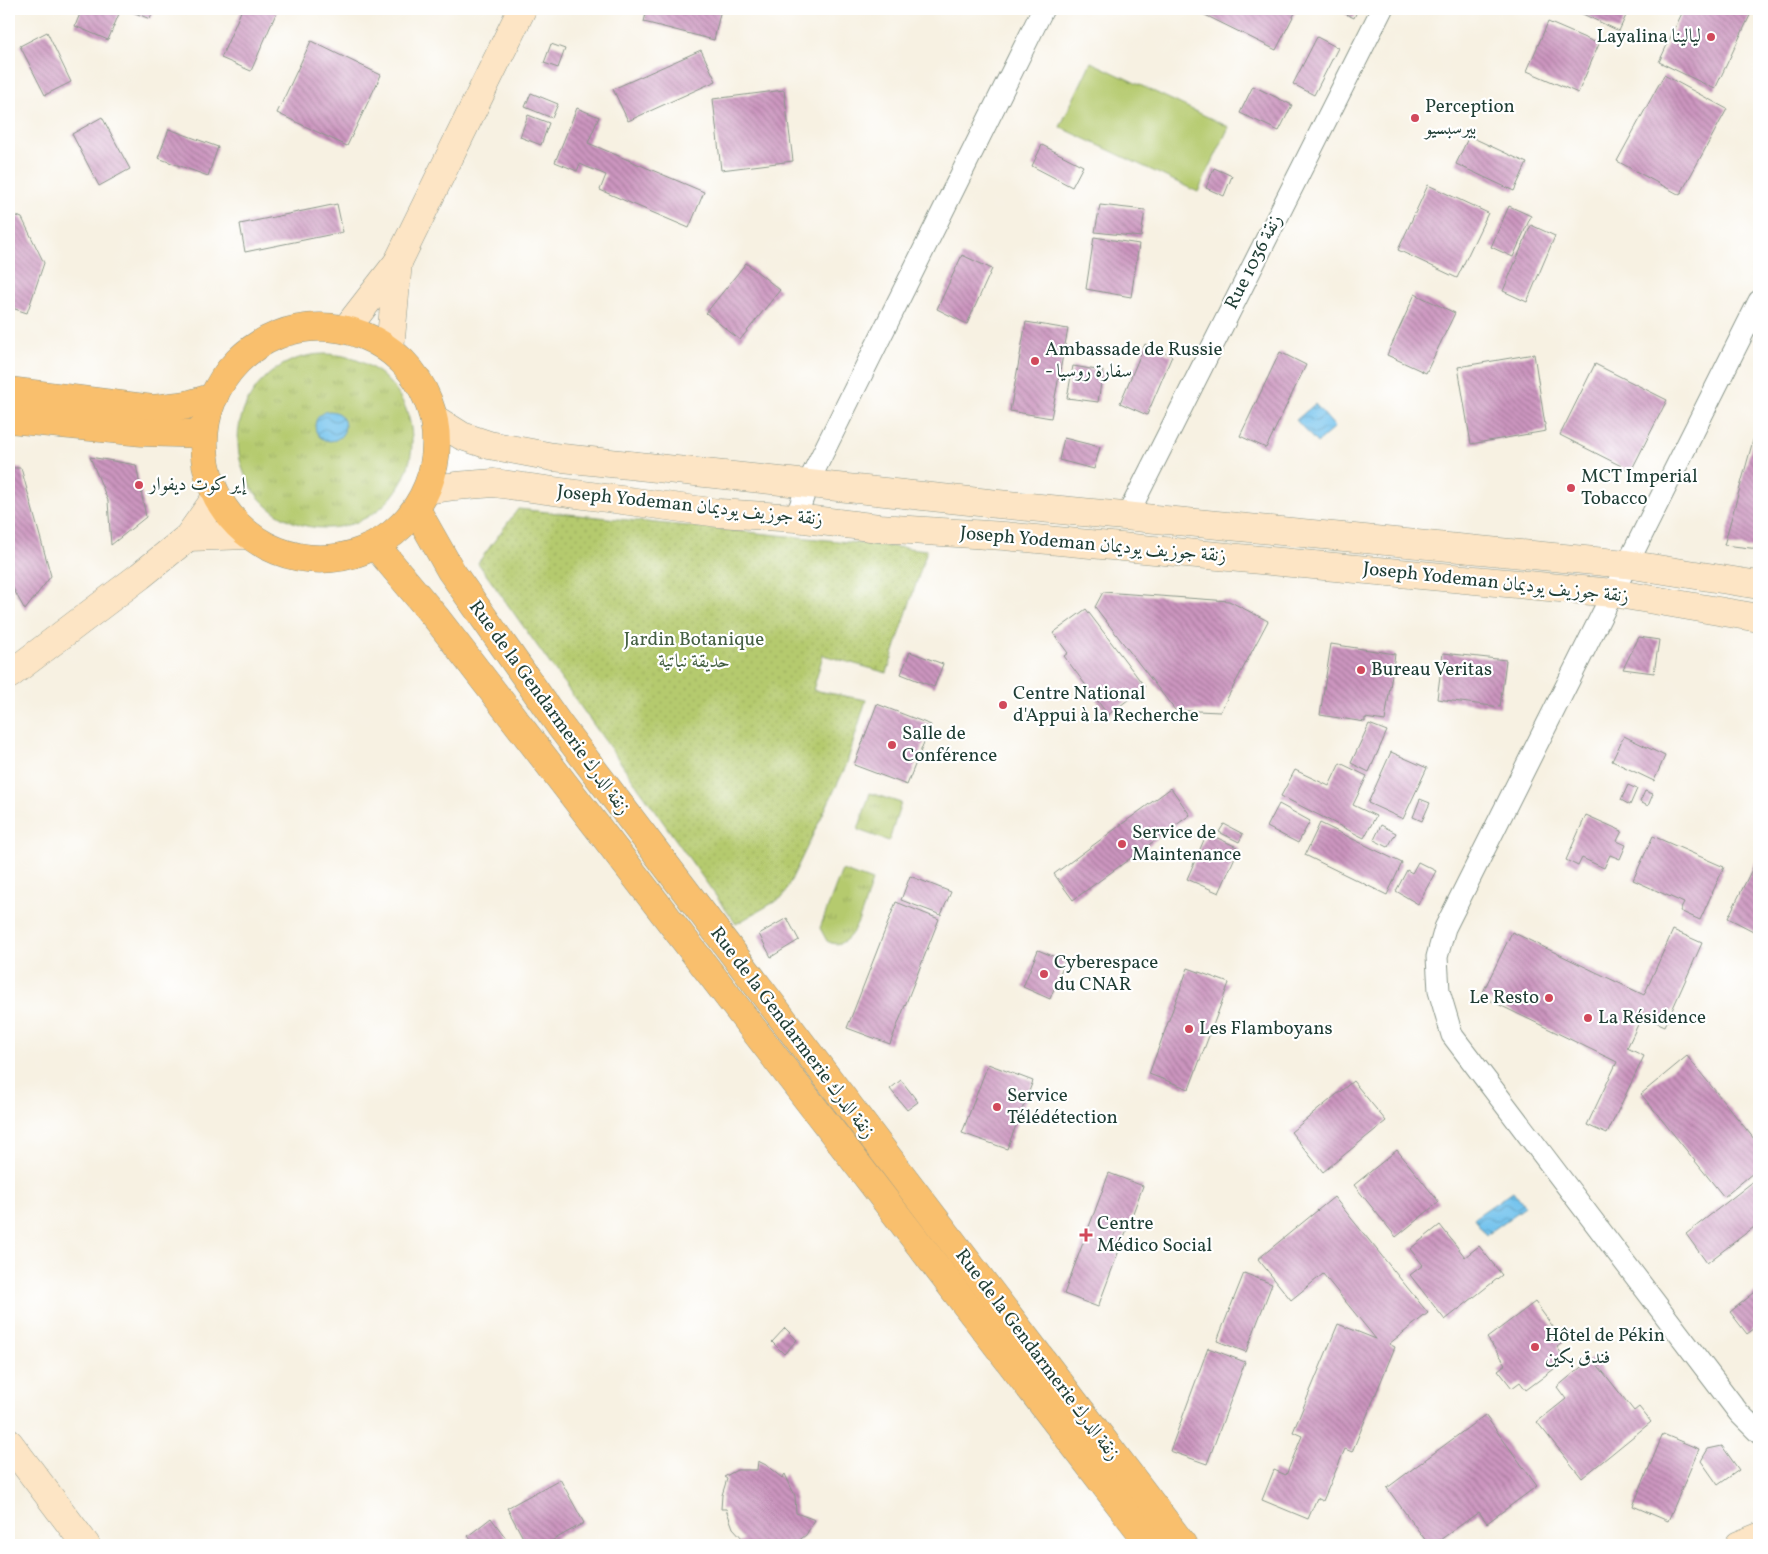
<svg xmlns="http://www.w3.org/2000/svg" width="1768" height="1554" font-family="Vollkorn,Amiri,serif">
  <style>
    .grass { fill: url(#grass-tufts); stroke: #6a8451 }
    .park { fill: url(#park-dots); stroke: #6a8451 }
    .garden { fill: #b5ca6e; stroke: #6a8451 }
    .water { fill: url(#water-waves); stroke: #488090 }
    .building { fill: url(#building-back-hatch) }
    .lines { fill: none; stroke-linecap: round; stroke-linejoin: round }
    .street-casing { stroke: #8b978b; stroke-width: 23 }
    .secondary-casing { stroke: #8b978b; stroke-width: 29 }
    .primary-casing { stroke: #8b978b; stroke-width: 29 }
    .street { stroke: #fff; stroke-width: 21 }
    .secondary { stroke: #fde5c5; stroke-width: 28 }
    .primary { stroke: #f9bf6d; stroke-width: 28 }
    .poi-dot { fill: #d1495b; stroke: #fff; stroke-width: 2 }
    .labels { text-anchor: middle; dominant-baseline: central; stroke-width: 4.5; stroke-linejoin: round; paint-order: stroke }
    .poi-label { font-size: 19px; fill: #1f3d34; stroke: #fff; text-anchor: start }
    .street-label { font-size: 19px; fill: #1f3d34; stroke: #fff }
    .park-label { font-size: 19px; fill: #446042; stroke: #fff }
  </style>
  <defs>
    <pattern id="grass-tufts" width="24" height="20" patternUnits="userSpaceOnUse" patternTransform="scale(1.25)"><rect width="24" height="20" fill="#b5ca6e"/><path d="M3 7l-1-3M5 7V3M7 7l1-3M15 17l-1-3M17 17v-4M19 17l1-3" fill="none" stroke="#9bae60"/></pattern>
    <pattern id="park-dots" width="8" height="8" patternUnits="userSpaceOnUse" patternTransform="scale(1.25)"><rect width="8" height="8" fill="#b5ca6e"/><path d="M2 2h.1M6 6h.1" fill="none" stroke="#9bae60" stroke-width="1.8" stroke-linecap="round"/></pattern>
    <pattern id="water-waves" width="16" height="10" patternUnits="userSpaceOnUse" patternTransform="scale(1.25)"><rect width="16" height="10" fill="#72c2ed"/><path d="M0 5q4-4 8 0t8 0" fill="none" stroke="#5d9fc1"/></pattern>
    <pattern id="building-back-hatch" width="6" height="6" patternUnits="userSpaceOnUse" patternTransform="scale(1.25)"><rect width="6" height="6" fill="#cc95bf"/><path d="M-1 5l2 2M0 0l6 6M5-1l2 2" fill="none" stroke="#a57b9c"/></pattern>
  </defs>
  <rect width="100%" height="100%" fill="#fff"/>
  <filter id="ink" filterUnits="userSpaceOnUse"><feTurbulence type="fractalNoise" baseFrequency=".02" numOctaves="2"/><feDisplacementMap in="SourceGraphic" scale="10" xChannelSelector="R" yChannelSelector="G"/><feConvolveMatrix kernelMatrix="1 2 1 2 8 2 1 2 1" color-interpolation-filters="sRGB"/></filter>
  <filter id="wash" filterUnits="userSpaceOnUse"><feTurbulence type="fractalNoise" baseFrequency=".0096" numOctaves="4" result="noise"/><feDisplacementMap in="SourceGraphic" scale="20" xChannelSelector="R" yChannelSelector="G"/><feGaussianBlur stdDeviation="1.12" result="paint"/><feColorMatrix in="noise" values="0 0 0 0 0 0 0 0 0 0 0 0 0 0 0 0 0 1.4 0 .05"/><feComposite in="paint" operator="in"/></filter>
  <g filter="url(#wash)">
    <rect width="100%" height="100%" fill="#f7f1e2"/>
    <g class="grass">
      <circle cx="325" cy="441" r="87"/>
      <polygon points="870,793 901,803 889,841 858,830"/>
      <path d="M842,870L872,881C865,900 854,957 827,941L820,928Z"/>
    </g>
    <polygon class="park" points="518,509 927,550 887,673 823,655 813,690 866,700 846,766 783,897 736,924 478,563"/>
    <polygon class="garden" points="1091,62 1229,127 1198,192 1060,127"/>
    <g class="water">
      <polygon points="1315,404 1335,427 1317,443 1296,420"/>
      <circle cx="330" cy="426" r="15"/>
      <polygon points="1513,1191 1525,1207 1486,1235 1474,1218"/>
    </g>
    <g id="blocks">
      <g class="building">
        <polygon points="82,9 121,9 108,40 75,26"/>
        <polygon points="125,9 154,9 150,19"/>
        <polygon points="242,9 278,9 251,71 221,58"/>
        <polygon points="647,9 721,9 714,40 644,22"/>
        <polygon points="1193,9 1297,9 1276,50"/>
        <polygon points="1335,9 1358,9 1354,18"/>
        <polygon points="1572,9 1629,9 1619,31"/>
        <polygon points="1684,9 1753,9 1715,89 1659,62"/>
        <polygon points="1548,22 1599,44 1578,93 1527,71"/>
        <polygon points="47,32 71,82 45,95 20,46"/>
        <polygon points="1317,37 1338,48 1314,95 1293,84"/>
        <polygon points="311,41 381,75 347,146 277,113"/>
        <polygon points="551,44 565,49 558,68 544,63"/>
        <polygon points="701,50 716,81 628,121 613,89"/>
        <polygon points="1664,75 1727,109 1680,195 1617,161"/>
        <polygon points="1253,86 1292,105 1279,131 1240,113"/>
        <polygon points="784,90 793,161 721,170 713,99"/>
        <polygon points="531,93 558,104 552,118 525,107"/>
        <polygon points="577,108 599,117 588,143 704,192 689,228 600,190 606,175 580,164 577,171 555,162"/>
        <polygon points="528,115 549,123 541,145 520,137"/>
        <polygon points="102,117 130,169 99,186 72,134"/>
        <polygon points="169,129 218,147 208,176 158,158"/>
        <polygon points="1469,136 1527,163 1514,191 1456,164"/>
        <polygon points="1042,145 1083,166 1072,187 1032,166"/>
        <polygon points="1214,168 1232,176 1224,196 1206,188"/>
        <polygon points="1428,185 1488,213 1457,278 1398,250"/>
        <polygon points="337,204 343,232 245,252 240,224"/>
        <polygon points="1100,205 1145,210 1141,237 1095,232"/>
        <polygon points="1509,206 1531,216 1513,257 1491,247"/>
        <polygon points="9,213 22,218 44,263 27,313 9,307"/>
        <polygon points="1531,225 1555,236 1527,302 1503,291"/>
        <polygon points="1094,237 1139,244 1131,297 1086,289"/>
        <polygon points="962,255 992,269 967,324 937,309"/>
        <polygon points="746,263 780,290 740,340 706,313"/>
        <polygon points="1415,294 1455,313 1426,373 1387,355"/>
        <polygon points="1026,322 1068,329 1051,418 1010,411"/>
        <polygon points="1145,344 1172,356 1147,415 1120,403"/>
        <polygon points="1280,352 1306,365 1266,448 1240,436"/>
        <polygon points="1534,354 1546,431 1471,444 1458,367"/>
        <polygon points="1595,364 1667,400 1631,471 1560,435"/>
        <polygon points="1073,366 1103,371 1098,402 1067,398"/>
        <polygon points="1759,419 1759,549 1724,545"/>
        <polygon points="1064,438 1100,447 1094,469 1059,460"/>
        <polygon points="90,457 136,465 146,517 111,545 108,501"/>
        <polygon points="9,468 21,468 51,576 25,610 9,581"/>
        <polygon points="1103,592 1229,601 1268,621 1220,712 1175,710 1095,607"/>
        <polygon points="1086,609 1145,687 1108,715 1064,656 1068,653 1053,633"/>
        <polygon points="1639,637 1659,640 1654,673 1623,669"/>
        <polygon points="1331,644 1395,654 1385,721 1365,718 1365,722 1320,715"/>
        <polygon points="910,652 943,664 934,687 901,674"/>
        <polygon points="1443,653 1506,660 1500,707 1437,699"/>
        <polygon points="877,704 931,725 907,785 854,765"/>
        <polygon points="1369,724 1387,731 1369,772 1351,763"/>
        <polygon points="1624,736 1665,756 1654,781 1612,761"/>
        <polygon points="1391,752 1427,768 1403,819 1368,803"/>
        <polygon points="1340,763 1367,776 1353,805 1376,816 1364,838 1281,796 1295,770 1329,786"/>
        <polygon points="1628,785 1637,789 1630,805 1621,800"/>
        <polygon points="1171,788 1190,815 1073,900 1054,874"/>
        <polygon points="1645,791 1653,794 1648,806 1640,802"/>
        <polygon points="1420,799 1430,803 1422,821 1413,817"/>
        <polygon points="1279,804 1310,821 1298,843 1267,827"/>
        <polygon points="1586,815 1622,831 1617,841 1626,845 1620,859 1610,855 1604,868 1582,858 1578,866 1566,860"/>
        <polygon points="1320,823 1402,863 1387,895 1305,855"/>
        <polygon points="1224,824 1243,834 1239,842 1219,832"/>
        <polygon points="1381,825 1396,833 1388,847 1374,840"/>
        <polygon points="1207,833 1239,848 1219,893 1187,879"/>
        <polygon points="1653,836 1724,867 1700,920 1680,911 1684,903 1633,880"/>
        <polygon points="1759,855 1759,934 1728,918"/>
        <polygon points="1418,862 1436,871 1418,904 1396,891 1407,870 1412,873"/>
        <polygon points="910,876 951,892 941,915 901,900"/>
        <polygon points="896,902 939,919 890,1044 847,1028"/>
        <polygon points="787,918 799,940 771,957 759,934"/>
        <polygon points="1673,930 1702,943 1665,1026 1642,1016 1627,1048 1644,1056 1607,1134 1587,1125 1617,1062 1481,996 1512,932 1644,995"/>
        <polygon points="1038,950 1065,961 1050,999 1023,987"/>
        <polygon points="1188,968 1229,983 1189,1089 1149,1074"/>
        <polygon points="1687,1056 1759,1145 1759,1168 1724,1197 1641,1094"/>
        <polygon points="988,1064 1033,1081 1007,1149 962,1133"/>
        <polygon points="901,1080 918,1102 907,1110 890,1089"/>
        <polygon points="1353,1081 1386,1121 1323,1172 1291,1132"/>
        <polygon points="1397,1150 1439,1202 1396,1237 1354,1185"/>
        <polygon points="1109,1173 1143,1186 1098,1307 1064,1294"/>
        <polygon points="1759,1177 1759,1226 1758,1224 1707,1263 1686,1234"/>
        <polygon points="1334,1197 1428,1313 1389,1344 1395,1347 1352,1452 1345,1449 1323,1501 1317,1498 1308,1519 1262,1500 1274,1470 1286,1475 1302,1436 1293,1432 1338,1324 1376,1339 1323,1274 1291,1300 1258,1259"/>
        <polygon points="1440,1225 1465,1257 1479,1246 1502,1275 1445,1320 1410,1275 1423,1265 1410,1249"/>
        <polygon points="1244,1273 1272,1284 1246,1352 1217,1341"/>
        <polygon points="1759,1289 1759,1325 1747,1334 1730,1312"/>
        <polygon points="1535,1302 1564,1342 1557,1347 1566,1360 1526,1390 1520,1382 1512,1388 1498,1370 1506,1364 1487,1338"/>
        <polygon points="785,1328 797,1340 784,1354 772,1342"/>
        <polygon points="1208,1348 1245,1362 1207,1464 1170,1451"/>
        <polygon points="1592,1358 1634,1411 1639,1407 1651,1422 1582,1478 1537,1422 1566,1399 1557,1387"/>
        <polygon points="1485,1415 1537,1486 1487,1523 1479,1512 1433,1545 1429,1545 1387,1488"/>
        <polygon points="1663,1434 1699,1449 1668,1521 1633,1506"/>
        <polygon points="1722,1446 1739,1470 1718,1485 1701,1461 1708,1449"/>
        <polygon points="758,1461 766,1465 782,1478 785,1474 795,1496 796,1513 815,1520 806,1535 793,1545 737,1545 743,1539 733,1528 726,1509 721,1509 722,1495 727,1479 724,1477 737,1470 757,1470"/>
        <polygon points="560,1479 584,1523 544,1545 527,1545 507,1508"/>
        <polygon points="491,1518 511,1545 475,1545 468,1536"/>
      </g>
    </g>
  </g>
  <g filter="url(#ink)">
    <use href="#blocks" fill-opacity="0" stroke="#8b978b" stroke-width="1"/>
    <g class="lines">
      <defs>
        <g id="street">
          <polyline points="1759,301 1445,928 1437,957 1439,991 1452,1035 1739,1413 1759,1433"/>
          <polyline points="1127,516 1382,9"/>
          <polyline points="796,518 808,483 1043,9"/>
        </g>
        <g id="secondary">
          <polyline points="346,329 398,262 522,9"/>
          <polyline points="390,349 398,262"/>
          <polyline points="435,419 462,436 489,445 553,457 998,504 1626,564 1759,585"/>
          <polyline points="427,490 455,486 494,483 719,513 796,518 879,528 1004,536 1613,593 1759,618"/>
          <polyline points="188,537 249,535"/>
          <polyline points="9,675 140,576 188,537 217,496"/>
          <polyline points="9,1443 86,1545"/>
          <polyline points="1739,1545 1759,1537"/>
        </g>
        <g id="primary">
          <circle cx="320" cy="443" r="116"/>
          <polyline points="9,391 153,409 187,405 214,397"/>
          <polyline points="9,419 142,432 204,434"/>
          <polyline points="416,509 451,571 560,726 1183,1545"/>
          <polyline points="376,546 437,619 1151,1545"/>
        </g>
      </defs>
      <use href="#street" class="street-casing"/>
      <use href="#secondary" class="secondary-casing"/>
      <use href="#primary" class="primary-casing"/>
      <use href="#street" class="street"/>
      <use href="#secondary" class="secondary"/>
      <use href="#primary" class="primary"/>
    </g>
  </g>
  <g class="poi-dot">
    <circle cx="1711" cy="37" r="5"/>
    <circle cx="1415" cy="118" r="5"/>
    <circle cx="1035" cy="361" r="5"/>
    <circle cx="139" cy="485" r="5"/>
    <circle cx="1571" cy="488" r="5"/>
    <circle cx="1361" cy="670" r="5"/>
    <circle cx="1003" cy="705" r="5"/>
    <circle cx="892" cy="745" r="5"/>
    <circle cx="1122" cy="844" r="5"/>
    <circle cx="1044" cy="974" r="5"/>
    <circle cx="1549" cy="998" r="5"/>
    <circle cx="1588" cy="1018" r="5"/>
    <circle cx="1189" cy="1029" r="5"/>
    <circle cx="997" cy="1107" r="5"/>
    <path d="M1083.5 1227.5h5v5h5v5h-5v5h-5v-5h-5v-5h5z"/>
    <circle cx="1535" cy="1347" r="5"/>
  </g>
  <g class="labels">
    <g class="poi-label">
      <text x="1701" y="37" text-anchor="end">Layalina ليالينا</text>
      <text x="1425" y="107">Perception<tspan x="1425" dy="22">بيرسبسيو</tspan></text>
      <text x="1045" y="350">Ambassade de Russie<tspan x="1045" dy="22">- سفارة روسيا</tspan></text>
      <text x="1581" y="477">MCT Imperial<tspan x="1581" dy="22">Tobacco</tspan></text>
      <text x="149" y="485">إير كوت ديفوار</text>
      <text x="1371" y="670">Bureau Veritas</text>
      <text x="1013" y="694">Centre National<tspan x="1013" dy="22">d'Appui à la Recherche</tspan></text>
      <text x="902" y="734">Salle de<tspan x="902" dy="22">Conférence</tspan></text>
      <text x="1132" y="833">Service de<tspan x="1132" dy="22">Maintenance</tspan></text>
      <text x="1054" y="963">Cyberespace<tspan x="1054" dy="22">du CNAR</tspan></text>
      <text x="1539" y="998" text-anchor="end">Le Resto</text>
      <text x="1598" y="1018">La Résidence</text>
      <text x="1199" y="1029">Les Flamboyans</text>
      <text x="1007" y="1096">Service<tspan x="1007" dy="22">Télédétection</tspan></text>
      <text x="1097" y="1224">Centre<tspan x="1097" dy="22">Médico Social</tspan></text>
      <text x="1545" y="1336">Hôtel de Pékin<tspan x="1545" dy="22">فندق بكين</tspan></text>
    </g>
    <g class="street-label">
      <text transform="translate(1254 262) rotate(-63)">Rue 1036 زنقة</text>
      <text transform="translate(690 506) rotate(6)">Joseph Yodeman زنقة جوزيف يوديمان</text>
      <text transform="translate(1093 545) rotate(5)">Joseph Yodeman زنقة جوزيف يوديمان</text>
      <text transform="translate(1496 583) rotate(6)">Joseph Yodeman زنقة جوزيف يوديمان</text>
      <text transform="translate(549 708) rotate(54)">Rue de la Gendarmerie زنقة الدرك</text>
      <text transform="translate(792 1033) rotate(53)">Rue de la Gendarmerie زنقة الدرك</text>
      <text transform="translate(1037 1355) rotate(53)">Rue de la Gendarmerie زنقة الدرك</text>
    </g>
    <g class="park-label">
      <text x="694" y="640">Jardin Botanique<tspan x="694" dy="22">حديقة نباتية</tspan></text>
    </g>
  </g>
  <rect width="1768" height="1554" fill="none" stroke="#fff" stroke-width="30"/>
</svg>
